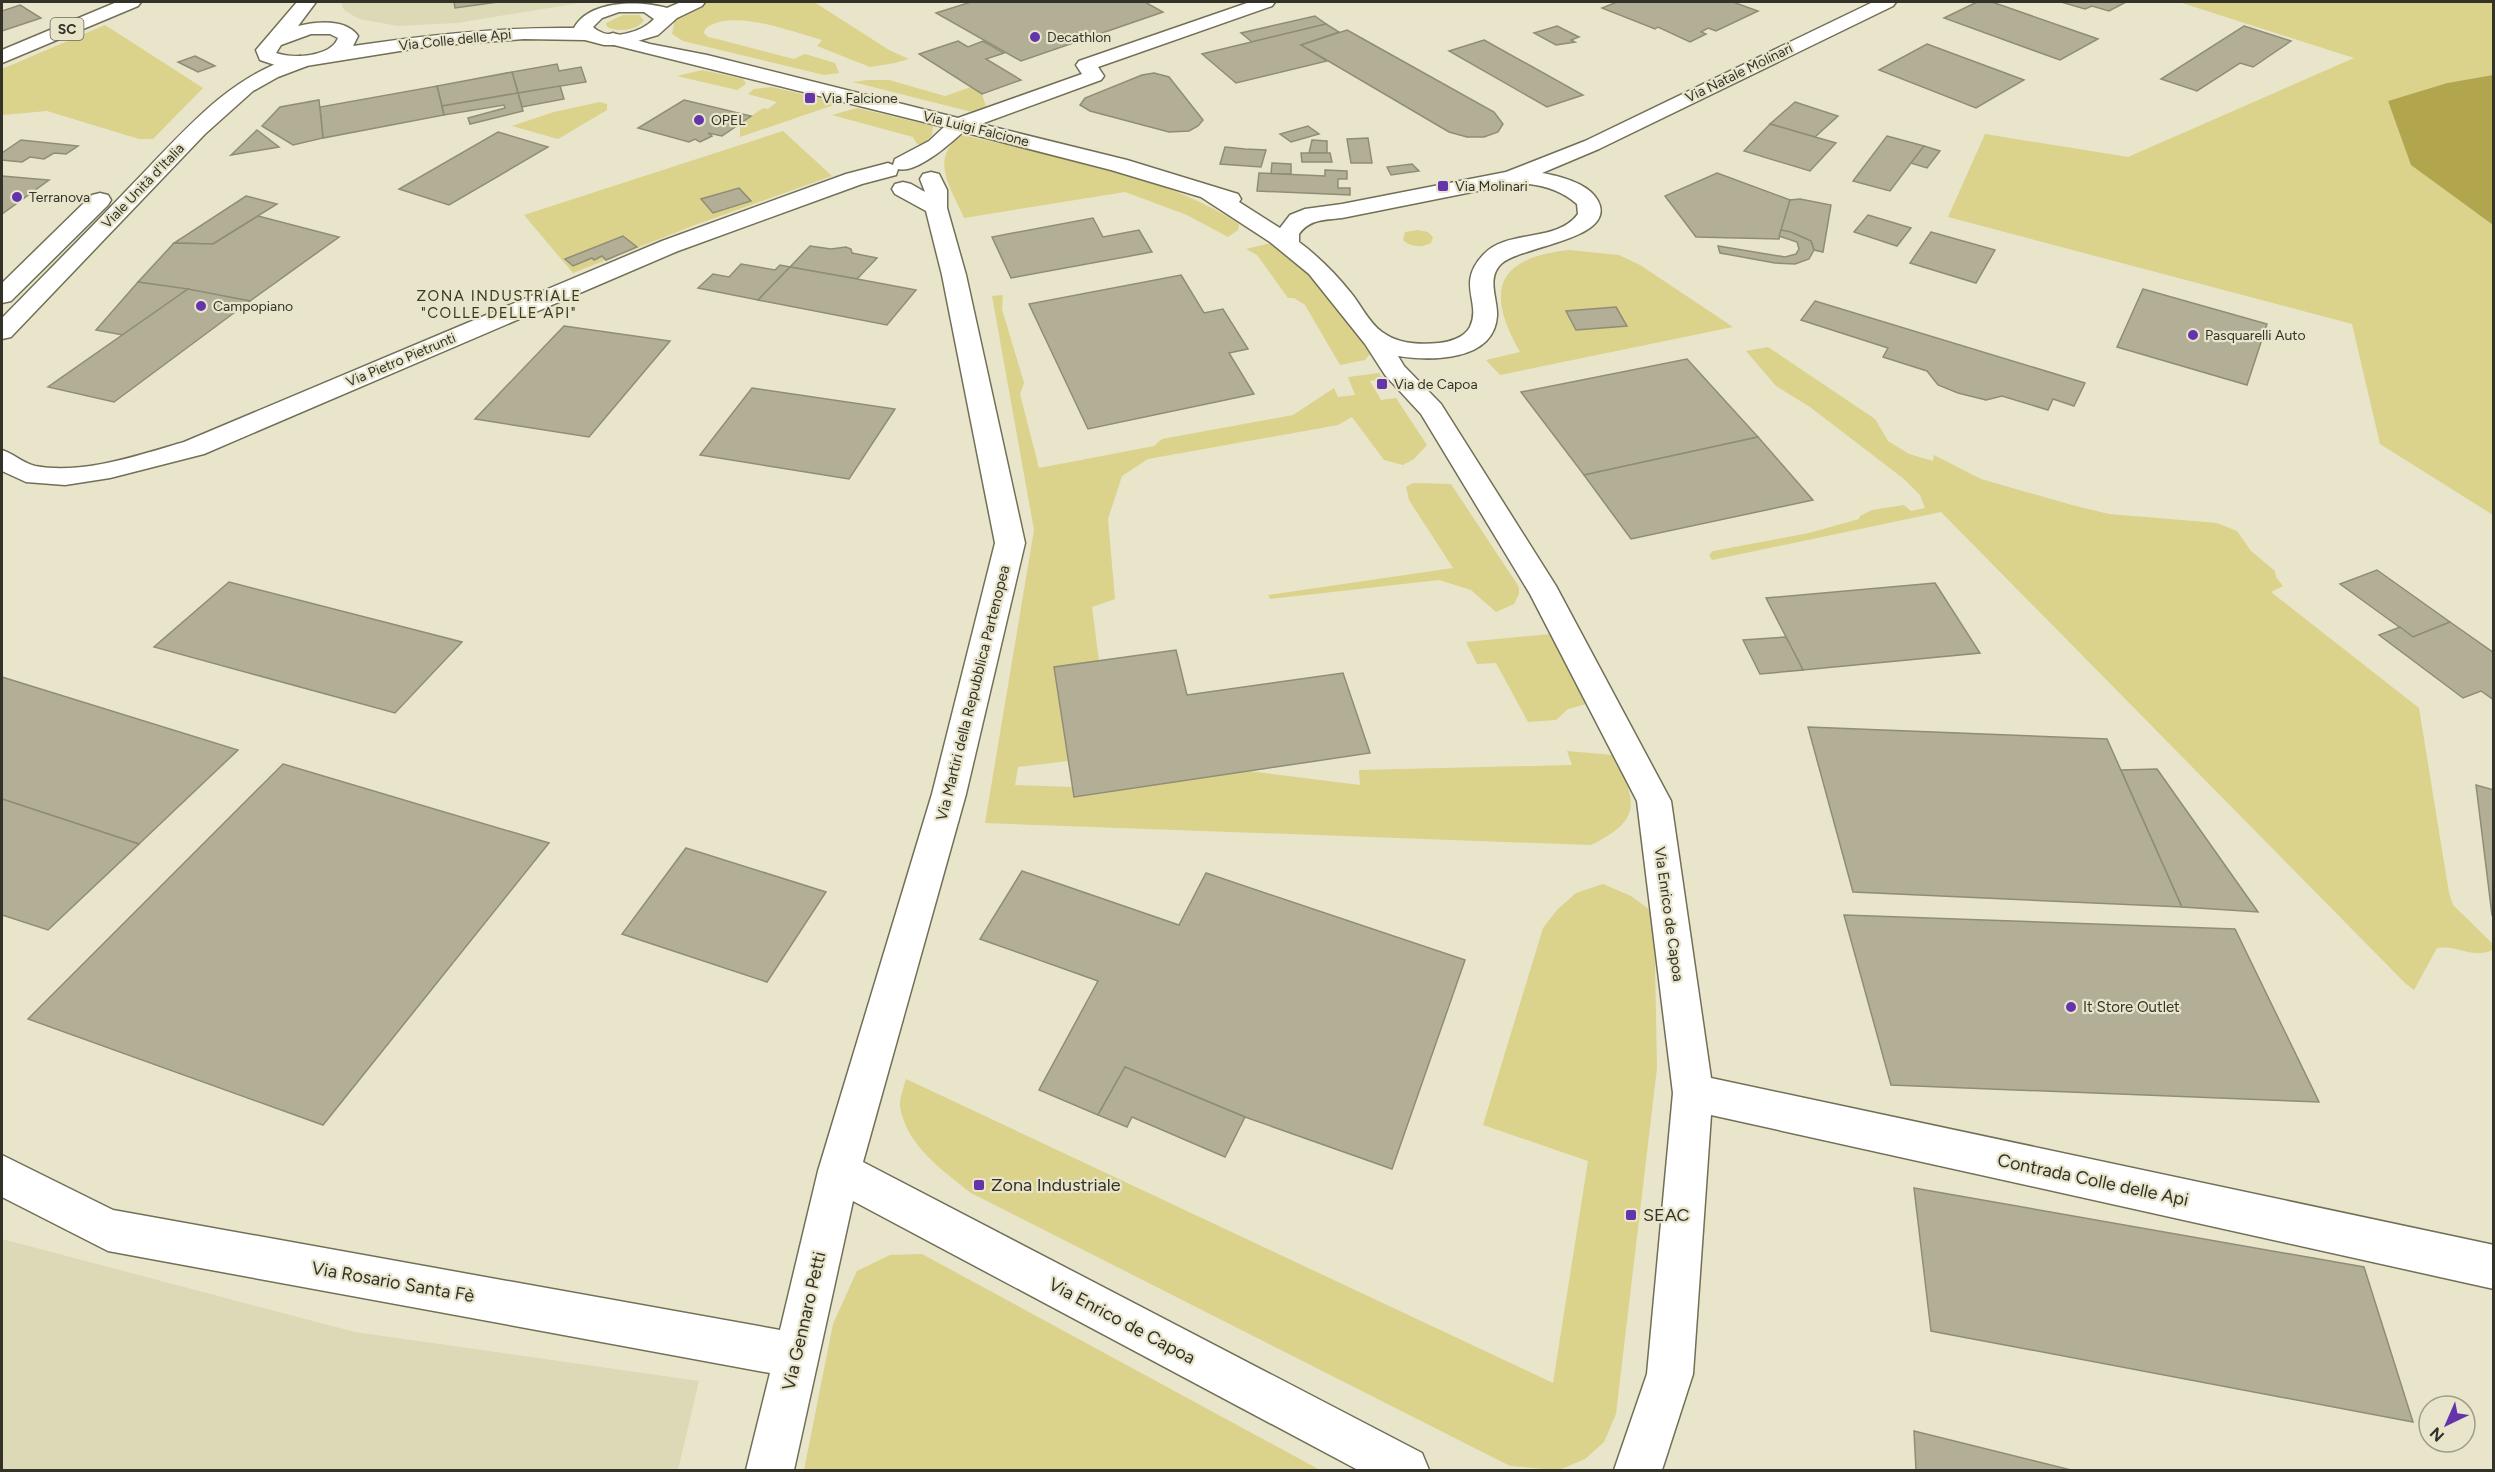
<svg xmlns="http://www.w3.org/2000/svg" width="2495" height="1472" font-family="Figtree,sans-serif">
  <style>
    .built { fill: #dcd9b7 }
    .green { fill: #dbd28b }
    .forest { fill: #b1a64e }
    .building { fill: #b2af96; stroke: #908d75; stroke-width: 1.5 }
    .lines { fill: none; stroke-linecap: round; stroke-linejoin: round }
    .minor-casing { stroke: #726f57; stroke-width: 3 }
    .major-casing { stroke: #726f57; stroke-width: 3 }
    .minor { fill: #fff; fill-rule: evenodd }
    .major { fill: #fff; fill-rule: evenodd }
    .poi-dot { fill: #6534ab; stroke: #e8e5cb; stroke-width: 2 }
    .labels { text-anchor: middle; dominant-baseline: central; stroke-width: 4.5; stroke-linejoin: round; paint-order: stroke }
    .shield { fill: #e8e5cb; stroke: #696859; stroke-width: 1.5 }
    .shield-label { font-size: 14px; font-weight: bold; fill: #333228 }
    .far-poi-label { font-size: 14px; fill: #333228; stroke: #e8e5cb; text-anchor: start }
    .far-street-label { font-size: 14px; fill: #333228; stroke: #e8e5cb }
    .far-quarter-label { font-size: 15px; letter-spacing: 1.5px; fill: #3b3923; stroke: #e8e5cb }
    .street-label { font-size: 15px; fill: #333228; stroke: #e8e5cb }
    .poi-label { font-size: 15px; fill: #333228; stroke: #e8e5cb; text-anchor: start }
    .near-street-label { font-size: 18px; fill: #333228; stroke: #e8e5cb }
    .near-poi-label { font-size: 18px; fill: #333228; stroke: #e8e5cb; text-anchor: start }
  </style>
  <rect width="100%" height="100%" fill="#e8e5cb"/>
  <g class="built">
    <polygon points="342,2 586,2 457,23 398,26 359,19 344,10 341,3"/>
    <polygon points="2,1239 355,1332 699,1381 678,1470 2,1470"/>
  </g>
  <g class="green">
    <path d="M708,2H814L889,50L909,59L895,63L870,67L817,46L822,40C792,32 730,7 705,29L704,33L708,37L717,39L794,59L805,54L835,63L839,73L824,75L683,41L672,34L675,19L686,11Z"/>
    <polygon points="2179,2 2493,2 2493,75 2447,83 2388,101 2412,165 2493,225 2493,515 2380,444 2352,324 1948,217 1985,134 2128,157 2354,58"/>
    <path d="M623,15H639L644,20C637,31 619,32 607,27L606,23Z"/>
    <polygon points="105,25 203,88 153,139 139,139 47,111 2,115 2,69"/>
    <polygon points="702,70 743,79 746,84 737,90 677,76"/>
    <polygon points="868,80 889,80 945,96 971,87 982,94 986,107 972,112 853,82"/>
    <polygon points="772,87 834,102 834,105 740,137 740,124 763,108 768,109 777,102 748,94 754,89"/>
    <polygon points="600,102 607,104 607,110 558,139 512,126 554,112"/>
    <polygon points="857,108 933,126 932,135 923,145 917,144 913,137 832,115"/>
    <polygon points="783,131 832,176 695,225 573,273 524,215"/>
    <path d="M962,135C1052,156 1162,173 1239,224L1238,230L1228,237L1187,215L1125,192L964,218C951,188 928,158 962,135Z"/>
    <path d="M1418,230L1428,232L1433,237L1431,243C1422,248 1410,247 1403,240L1405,232Z"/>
    <polygon points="1271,243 1307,270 1336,305 1370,354 1365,360 1340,365 1305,305 1294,298 1288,298 1257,255 1246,249"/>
    <path d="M1569,250L1619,255L1640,265L1733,327L1500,375L1486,360L1520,352C1485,290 1496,258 1569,250Z"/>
    <path d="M1003,295L1002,309L1024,383L1020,394L1039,468L1154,446L1162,439L1293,415L1334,388L1338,397L1355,395L1348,377L1379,373L1383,379L1370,381L1381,400L1396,398L1427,445L1414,459L1403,465L1384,460L1352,417L1338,425L1148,459L1122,476L1108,519L1115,599L1092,607L1099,661L1054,668L1068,761L1018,767L1015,785L1073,787L1075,797L1249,771L1360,785L1359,770L1572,765L1567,751L1613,755C1637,802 1643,819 1591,845L985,823L1034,530L992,296Z"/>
    <path d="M1768,347L1875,419L1888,441L1909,454L1933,461L1934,455L1981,479L2072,505L2109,514L2217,523L2237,531L2251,551L2275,571L2276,577L2283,586L2271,592L2419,708L2449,893L2453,905L2493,944V950C2470,959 2459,945 2437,948L2414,990L2405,983L1941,512L1712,560L1709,555L1713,551L1809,533L1859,519L1860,516L1872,510L1904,505L1911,511L1925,508L1920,495L1904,479L1810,407L1776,386L1746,351Z"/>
    <polygon points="1413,483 1451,484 1519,587 1519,594 1514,604 1496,612 1471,590 1439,580 1270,599 1268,595 1453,568 1409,500 1406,487"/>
    <polygon points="1551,634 1586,704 1568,709 1556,720 1528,722 1496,663 1477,664 1466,642"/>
    <path d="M1603,884L1631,896L1654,913L1657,1068L1616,1414L1604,1442L1585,1459L1559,1470L1510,1466L971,1193C942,1170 907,1146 900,1107C899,1099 904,1087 906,1079L1553,1383L1588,1161L1483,1125L1543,928L1557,910L1576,893Z"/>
    <polygon points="922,1254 1320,1470 804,1470 833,1324 857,1271 890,1255"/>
  </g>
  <polygon class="forest" points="2493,75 2494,75 2493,225 2411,165 2388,101 2447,83"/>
  <g class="building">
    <polygon points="454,2 498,2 455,8"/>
    <polygon points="971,2 1145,2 1163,12 1021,61 936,13"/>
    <polygon points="1617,2 1733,2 1758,11 1716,31 1708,28 1701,32 1706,34 1690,42 1658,27 1655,29 1602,8"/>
    <polygon points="1977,2 1992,2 2098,39 2060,60 1944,18"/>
    <polygon points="2061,2 2126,2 2109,11 2092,6 2085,9"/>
    <polygon points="20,5 41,18 2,31 2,11"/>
    <polygon points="1315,16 1326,24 1252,42 1241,33"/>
    <polygon points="1326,24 1339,32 1301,45 1327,61 1236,83 1202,54"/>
    <polygon points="1557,26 1579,37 1571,40 1575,42 1556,45 1534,33"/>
    <polygon points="2244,26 2291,41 2253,67 2240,63 2197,91 2161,79"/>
    <polygon points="1347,30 1494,112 1503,124 1498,132 1484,137 1467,137 1449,132 1301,45"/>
    <polygon points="1484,40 1583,95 1547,107 1449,51"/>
    <polygon points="958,41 968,47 983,41 1004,53 986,59 1021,80 982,94 919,54"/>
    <polygon points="1927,44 2024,80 1976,108 1879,70"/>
    <polygon points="195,56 215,66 198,72 178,62"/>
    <polygon points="557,64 559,71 581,67 586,82 518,93 512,72"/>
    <polygon points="512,72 518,93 442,106 437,86"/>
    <polygon points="1154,73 1169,77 1203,120 1198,126 1189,131 1169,132 1090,111 1080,105 1085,98 1142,75"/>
    <polygon points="437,86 444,115 323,138 320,107"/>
    <polygon points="560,86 564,99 522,107 518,93"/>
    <polygon points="518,93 523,111 470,124 468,118 505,108 504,105 444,115 442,106"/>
    <polygon points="319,100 323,138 293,145 262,126 280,107"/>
    <polygon points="684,100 751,116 722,136 708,133 712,136 700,142 695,139 689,142 638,128"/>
    <polygon points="1795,102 1838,116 1815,137 1770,124"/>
    <polygon points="1770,124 1815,137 1836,143 1810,171 1744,151"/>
    <polygon points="1308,126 1319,134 1291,142 1280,134"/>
    <polygon points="257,130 279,147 231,155"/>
    <polygon points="498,132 548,147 449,205 399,189"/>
    <polygon points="1887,136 1924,146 1890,191 1853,181"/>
    <polygon points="1368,138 1372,163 1351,163 1347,139"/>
    <polygon points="21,140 78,146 66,154 54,153 44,159 30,157 22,162 2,160 2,153"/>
    <polygon points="1312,140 1327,141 1327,153 1309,153"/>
    <polygon points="1924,146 1940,151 1927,168 1911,163"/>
    <polygon points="1225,147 1245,149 1266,150 1261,167 1220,164"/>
    <polygon points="1301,153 1330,153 1332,162 1302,162"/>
    <polygon points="1272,163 1291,164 1291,174 1271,174"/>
    <polygon points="1412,164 1419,171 1391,175 1387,167"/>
    <polygon points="1325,170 1347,171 1347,179 1338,179 1338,188 1350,188 1350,195 1257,191 1259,173 1325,176"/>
    <polygon points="1717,173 1790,200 1779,239 1696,237 1665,196"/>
    <polygon points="2,176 49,180 2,214"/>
    <polygon points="739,188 751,201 713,213 701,199"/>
    <polygon points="246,196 277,204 213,244 174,243"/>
    <polygon points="1800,199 1831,205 1823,252 1814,250 1811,241 1800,236 1781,230 1790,200"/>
    <polygon points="1868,215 1911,228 1897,246 1854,232"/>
    <polygon points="258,216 339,237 250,301 138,282 174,243 213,244"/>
    <polygon points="1093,218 1103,237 1139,230 1152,252 1011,278 992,237"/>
    <polygon points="1781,230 1791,232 1811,241 1814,250 1809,259 1795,264 1775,263 1720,253 1718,246 1785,257 1796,254 1799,249 1797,242 1779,236"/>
    <polygon points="1931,232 1995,250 1976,283 1910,263"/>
    <polygon points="623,236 637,247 606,260 602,256 594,260 592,258 573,266 565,259"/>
    <polygon points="810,246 831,249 846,247 851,249 852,253 877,258 857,279 790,267"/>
    <polygon points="741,264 775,270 780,265 790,267 758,300 698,288 713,274 729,277"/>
    <polygon points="790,267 857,279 916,290 887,325 758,300"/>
    <polygon points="1181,275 1204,313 1223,309 1248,349 1229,353 1254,394 1088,429 1029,304"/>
    <polygon points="138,282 188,289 123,335 96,330"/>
    <polygon points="188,289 250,301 114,402 48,387"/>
    <polygon points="2143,289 2267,324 2247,385 2117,347"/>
    <polygon points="1815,301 2085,383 2074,406 2053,399 2048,410 2002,396 1986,400 1958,393 1938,385 1927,371 1883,357 1888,348 1801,320"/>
    <polygon points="1616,307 1627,326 1576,330 1566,311"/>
    <polygon points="564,326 670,341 589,437 475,419"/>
    <polygon points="1687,359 1758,437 1584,475 1521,392"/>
    <polygon points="752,388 895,409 849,479 700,455"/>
    <polygon points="1758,437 1813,500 1631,539 1584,475"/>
    <polygon points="2377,570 2450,622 2413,637 2340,584"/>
    <polygon points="229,582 462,642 395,713 154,647"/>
    <polygon points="1935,583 1980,653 1803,670 1766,598"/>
    <polygon points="2450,622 2494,653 2494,700 2481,691 2463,698 2379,635 2400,627 2413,637"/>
    <polygon points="1786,637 1803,670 1760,674 1743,640"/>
    <polygon points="1176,650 1187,695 1343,673 1370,753 1074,797 1054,667"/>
    <polygon points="2,677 238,750 139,844 2,799"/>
    <polygon points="1808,727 2107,739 2182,907 1853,892"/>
    <polygon points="283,764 549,843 323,1125 28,1019"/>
    <polygon points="2157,769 2258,912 2182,907 2121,770"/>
    <polygon points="2476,785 2494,790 2494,915 2492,915"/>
    <polygon points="2,799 139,844 48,930 2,915"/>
    <polygon points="686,848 826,892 767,982 622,934"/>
    <polygon points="1022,871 1179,925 1206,873 1465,960 1392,1169 1245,1117 1125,1067 1098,1115 1039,1090 1098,981 980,939"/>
    <polygon points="1844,915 2235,929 2319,1102 1891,1085"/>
    <polygon points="1125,1067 1245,1117 1225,1157 1132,1117 1127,1127 1098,1115"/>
    <polygon points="1914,1188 2364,1267 2413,1422 1931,1331"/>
    <polygon points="1914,1431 2071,1470 1916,1470"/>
  </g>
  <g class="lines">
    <defs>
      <g id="minor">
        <path d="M1250,2H1275L1272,6L1098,67L1104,76L1101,80L981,124L1127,160L1238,194L1241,199L1239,202L1280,228L1290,215L1305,209L1342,204L1506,172L1585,141L1873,2H1896L1893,6L1599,149L1542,173C1559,176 1589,183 1598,201C1618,240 1519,246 1501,264C1486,279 1498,299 1497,316C1494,362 1430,361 1398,356L1404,366L1441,404L1556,586L1671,801L1711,1078L2494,1245V1289L1711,1115L1693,1374L1662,1470H1614L1647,1374L1673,1093L1637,801L1530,594L1421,414L1385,375L1365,344L1309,274L1270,242L1201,197L1111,170L963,132C950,144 916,174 898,169L896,175L862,184L678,251L204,454L110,478L65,485L26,482L2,471V450C14,454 23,463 35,466C83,475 139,455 184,442L662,241L846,174L888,163L893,165L895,159L929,141L944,127L606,43L603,39L606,35L613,33L650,44L707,55L958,118L1082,74L1076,65L1079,61ZM1529,184C1547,186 1563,192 1577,204L1578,214C1557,243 1508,229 1484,254C1455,284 1482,302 1470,327C1464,338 1449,342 1439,343C1420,345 1398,344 1382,332C1369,323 1361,305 1351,293C1336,274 1319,257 1299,242V234C1310,219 1324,220 1342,218L1507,185Z"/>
        <path d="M300,56L307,58L310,62L307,66L278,77L253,91L205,134L11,337L2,339V318C43,276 85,234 126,191C177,140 227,74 300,56Z"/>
        <polygon points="931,172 939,174 947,190 947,208 966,275 1025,543 966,794 863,1162 1422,1453 1429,1470 1358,1470 853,1201 794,1470 746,1470 770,1373 108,1251 2,1197 2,1155 113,1210 780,1330 818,1171 932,794 995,543 942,275 926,211 895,194 892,189 895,184 903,182 911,184 925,192 920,179 923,174"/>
        <polygon points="100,193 108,195 111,200 108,205 11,301 2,303 2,283 92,195"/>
      </g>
      <g id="major">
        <polygon points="117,2 141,2 138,6 2,63 2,50"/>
        <path d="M297,2H316L298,26C316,22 345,18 358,36L353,46C427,35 499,27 574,28C589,0 639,0 667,8L681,2H705L702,6L677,18L658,35L624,45H604L585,40L524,39L431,46L300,67L275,65L260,60L256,50ZM619,12H644L654,19C641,33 609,42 593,27L602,18ZM311,34H330L338,38C331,57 293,59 276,53L281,45Z"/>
      </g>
    </defs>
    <use href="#minor" class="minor-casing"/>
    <use href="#major" class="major-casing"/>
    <use href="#minor" class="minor"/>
    <use href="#major" class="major"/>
  </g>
  <g class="poi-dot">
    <circle cx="1035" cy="37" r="6"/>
    <rect x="804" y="92" width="12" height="12" rx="3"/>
    <circle cx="699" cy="120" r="6"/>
    <rect x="1437" y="180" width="12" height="12" rx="3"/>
    <circle cx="17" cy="197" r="6"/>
    <circle cx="201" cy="306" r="6"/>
    <circle cx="2193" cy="335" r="6"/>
    <rect x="1376" y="378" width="12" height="12" rx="3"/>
    <circle cx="2071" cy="1007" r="6"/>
    <rect x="973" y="1179" width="12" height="12" rx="3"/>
    <rect x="1625" y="1209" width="12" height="12" rx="3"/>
  </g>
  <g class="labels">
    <rect class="shield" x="50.5" y="18" width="33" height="22" rx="4.5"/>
    <g class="shield-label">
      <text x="67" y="29">SC</text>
    </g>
    <g class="far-poi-label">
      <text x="1047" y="37">Decathlon</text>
      <text x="822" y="98">Via Falcione</text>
      <text x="711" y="120">OPEL</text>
      <text x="1455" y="186">Via Molinari</text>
      <text x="29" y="197">Terranova</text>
      <text x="213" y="306">Campopiano</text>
      <text x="2205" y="335">Pasquarelli Auto</text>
      <text x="1394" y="384">Via de Capoa</text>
    </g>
    <g class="far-street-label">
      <text transform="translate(455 40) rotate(-6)">Via Colle delle Api</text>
      <text transform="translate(1739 73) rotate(-26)">Via Natale Molinari</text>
      <text transform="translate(976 129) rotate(14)">Via Luigi Falcione</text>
      <text transform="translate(143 186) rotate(-46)">Viale Unità d'Italia</text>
      <text transform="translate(401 360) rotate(-23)">Via Pietro Pietrunti</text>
    </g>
    <g class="far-quarter-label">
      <text x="499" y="296">ZONA INDUSTRIALE<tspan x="499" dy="17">"COLLE DELLE API"</tspan></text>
    </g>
    <g class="street-label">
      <text transform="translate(973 693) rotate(-76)">Via Martiri della Repubblica Partenopea</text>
      <text transform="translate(1669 914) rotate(82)">Via Enrico de Capoa</text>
    </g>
    <g class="poi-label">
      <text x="2083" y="1007">It Store Outlet</text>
    </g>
    <g class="near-street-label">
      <text transform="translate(2093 1180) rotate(12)">Contrada Colle delle Api</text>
      <text transform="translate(393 1282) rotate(10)">Via Rosario Santa Fè</text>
      <text transform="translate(804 1321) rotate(-77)">Via Gennaro Petti</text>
      <text transform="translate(1122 1321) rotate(28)">Via Enrico de Capoa</text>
    </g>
    <g class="near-poi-label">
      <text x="991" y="1185">Zona Industriale</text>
      <text x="1643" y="1215">SEAC</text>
    </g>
  </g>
  <rect width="2495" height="1472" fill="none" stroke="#333228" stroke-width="6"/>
  <g transform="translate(2447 1424) rotate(224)"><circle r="28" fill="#e8e5cb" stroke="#a09d8a" stroke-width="1.5"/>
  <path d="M0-4.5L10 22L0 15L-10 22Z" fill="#6534ab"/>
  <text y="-9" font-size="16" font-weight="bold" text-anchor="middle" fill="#333228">N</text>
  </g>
</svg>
